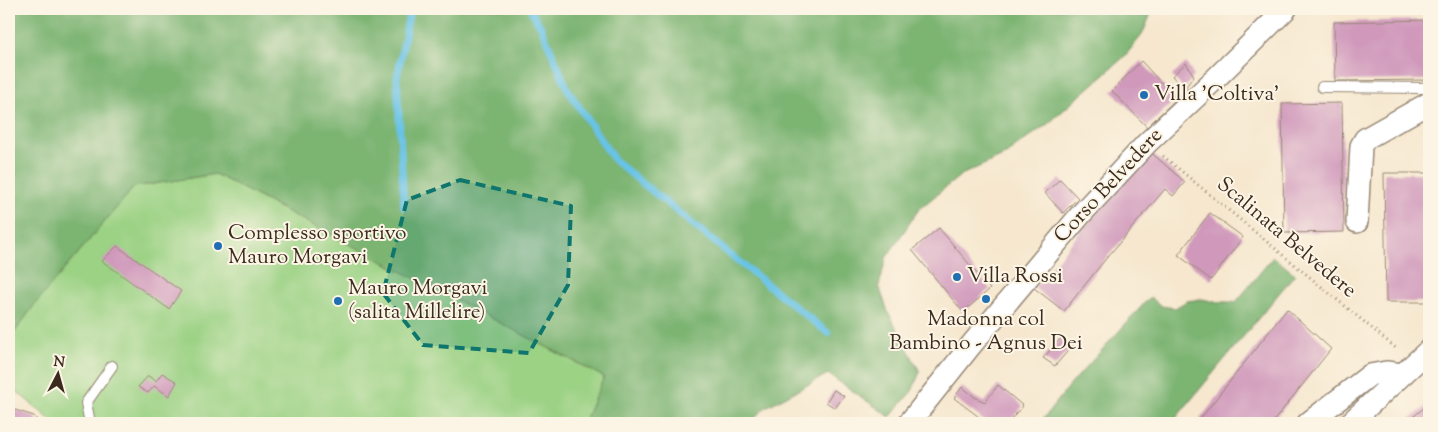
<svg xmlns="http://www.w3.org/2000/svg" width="1438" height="432" font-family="'Sorts Mill Goudy',serif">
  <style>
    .green { fill: #9bd284; stroke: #6b7e51 }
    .forest { fill: #7cb472; stroke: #5c6f48 }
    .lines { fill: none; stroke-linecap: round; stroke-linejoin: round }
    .stream { stroke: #68c3e6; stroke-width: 7 }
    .building { fill: #d099bc }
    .service-casing { stroke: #988876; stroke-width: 12 }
    .minor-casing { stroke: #988876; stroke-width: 24 }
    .path { stroke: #988876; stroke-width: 3; stroke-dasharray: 1 4; stroke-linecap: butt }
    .service { stroke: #fff; stroke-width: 10 }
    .minor { stroke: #fff; stroke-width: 21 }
    .marked { fill: #0f766e; fill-opacity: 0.2; stroke: #0f766e; stroke-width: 4; stroke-dasharray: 10 6; stroke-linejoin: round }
    .poi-dot { fill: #1f6fb2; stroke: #fcf5e5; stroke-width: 2 }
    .labels { text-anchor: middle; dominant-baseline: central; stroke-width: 4; stroke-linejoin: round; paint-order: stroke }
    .poi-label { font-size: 21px; fill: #3b2a1e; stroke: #fcf5e5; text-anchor: start }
    .street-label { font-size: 21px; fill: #3b2a1e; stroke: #fcf5e5 }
  </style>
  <rect width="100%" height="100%" fill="#fcf5e5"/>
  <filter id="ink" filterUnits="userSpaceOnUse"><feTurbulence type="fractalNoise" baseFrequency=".02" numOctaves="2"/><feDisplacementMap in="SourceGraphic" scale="10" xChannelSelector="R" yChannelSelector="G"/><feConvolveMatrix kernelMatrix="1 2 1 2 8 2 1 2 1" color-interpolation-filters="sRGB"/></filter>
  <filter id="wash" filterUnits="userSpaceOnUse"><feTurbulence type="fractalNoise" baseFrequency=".0096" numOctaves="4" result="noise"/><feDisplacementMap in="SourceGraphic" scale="20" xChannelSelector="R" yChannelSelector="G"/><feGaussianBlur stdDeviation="1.12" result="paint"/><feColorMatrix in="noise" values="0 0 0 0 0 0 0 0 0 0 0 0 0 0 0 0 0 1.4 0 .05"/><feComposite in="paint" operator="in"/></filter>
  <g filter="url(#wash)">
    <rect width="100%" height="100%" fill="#f6e7ce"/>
    <polygon class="green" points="215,174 604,377 584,423 54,423 9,385 9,340 35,304 134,187"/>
    <g class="forest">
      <polygon points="9,9 1153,9 1142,35 1125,56 1049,123 1003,156 961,175 919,209 886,258 879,286 888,312 920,372 912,391 890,417 828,374 766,407 750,423 584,423 604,377 215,174 134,187 35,304 9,340"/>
      <polygon points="1273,257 1295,274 1176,418 1175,423 1040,423 1071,384 1150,297 1161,306 1175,308 1187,301 1202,299 1216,302 1236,302"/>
    </g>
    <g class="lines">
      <g class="stream">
        <polyline points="530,9 541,27 568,90 614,160 733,257 828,333"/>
        <polyline points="404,207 397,78 410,9"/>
      </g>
    </g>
    <g id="blocks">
      <g class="building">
        <polygon points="1429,20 1429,80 1335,81 1334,22"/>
        <polygon points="1141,61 1176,99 1147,127 1112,91"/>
        <polygon points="1186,63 1194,76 1184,89 1172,76"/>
        <polygon points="1342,103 1344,232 1284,233 1282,104"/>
        <polygon points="1148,150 1185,182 1173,196 1165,189 1104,261 1064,311 1034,288"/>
        <polygon points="1384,173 1429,173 1429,302 1386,302"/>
        <polygon points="1060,179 1078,198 1063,213 1045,193"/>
        <polygon points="1210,213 1243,237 1211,280 1178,255"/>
        <polygon points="939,228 990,289 963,312 912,250"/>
        <polygon points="117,246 181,291 169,309 102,261"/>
        <polygon points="1287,309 1331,349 1272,423 1205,423 1200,419"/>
        <polygon points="1061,338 1072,346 1055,366 1043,358"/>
        <polygon points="162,373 177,382 169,396 154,386 148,393 138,387 148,376 156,381"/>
        <polygon points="998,385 1023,406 1008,423 987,423 954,398 962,387 976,398 985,402"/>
        <polygon points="834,390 844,396 835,408 826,402"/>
        <polygon points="1429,404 1429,423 1405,423"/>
        <polygon points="12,409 34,416 39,423 9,423 9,412"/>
      </g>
    </g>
  </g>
  <g filter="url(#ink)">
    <use href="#blocks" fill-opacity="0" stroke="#988876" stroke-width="1"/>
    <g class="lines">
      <defs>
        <g id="service">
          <polyline points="1322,87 1424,88 1429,90"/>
          <polyline points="90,423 86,403 112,366"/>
        </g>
        <g id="minor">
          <polyline points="1357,222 1361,146 1365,139 1429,103"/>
          <polyline points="909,423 972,344 1082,213 1147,143 1214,80 1286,9"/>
          <polyline points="1308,423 1370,375 1386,372 1403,374"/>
          <polyline points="1350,423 1429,350"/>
        </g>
      </defs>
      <use href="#service" class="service-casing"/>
      <use href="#minor" class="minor-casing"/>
      <polyline class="path" points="1163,156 1397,349"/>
      <use href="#service" class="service"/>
      <use href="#minor" class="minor"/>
    </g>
  </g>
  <path class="marked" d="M460,180L571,206L568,285L529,353L423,345L383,293L407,200Z"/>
  <g class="poi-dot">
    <circle cx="1144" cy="95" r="5"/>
    <circle cx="218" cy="246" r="5"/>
    <circle cx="957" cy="277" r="5"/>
    <circle cx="986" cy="299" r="5"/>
    <circle cx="338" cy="301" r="5"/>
  </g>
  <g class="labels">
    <g class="poi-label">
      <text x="1154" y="95">Villa 'Coltiva'</text>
      <text x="228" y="234">Complesso sportivo<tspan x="228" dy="24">Mauro Morgavi</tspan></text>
      <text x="967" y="277">Villa Rossi</text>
      <text x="348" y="289">Mauro Morgavi<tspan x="348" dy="24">(salita Millelire)</tspan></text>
      <text x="986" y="320" text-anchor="middle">Madonna col<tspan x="986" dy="24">Bambino - Agnus Dei</tspan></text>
    </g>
    <g class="street-label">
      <text transform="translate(1109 186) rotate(-47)">Corso Belvedere</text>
      <text transform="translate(1286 238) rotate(40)">Scalinata Belvedere</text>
    </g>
  </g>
  <rect width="1438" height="432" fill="none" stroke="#fcf5e5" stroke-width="30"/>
  <g transform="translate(58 374) rotate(6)" stroke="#fcf5e5" stroke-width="4" paint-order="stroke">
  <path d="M0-4L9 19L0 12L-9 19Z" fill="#3b2a1e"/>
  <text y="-8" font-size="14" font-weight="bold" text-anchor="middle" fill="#3b2a1e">N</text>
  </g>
</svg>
